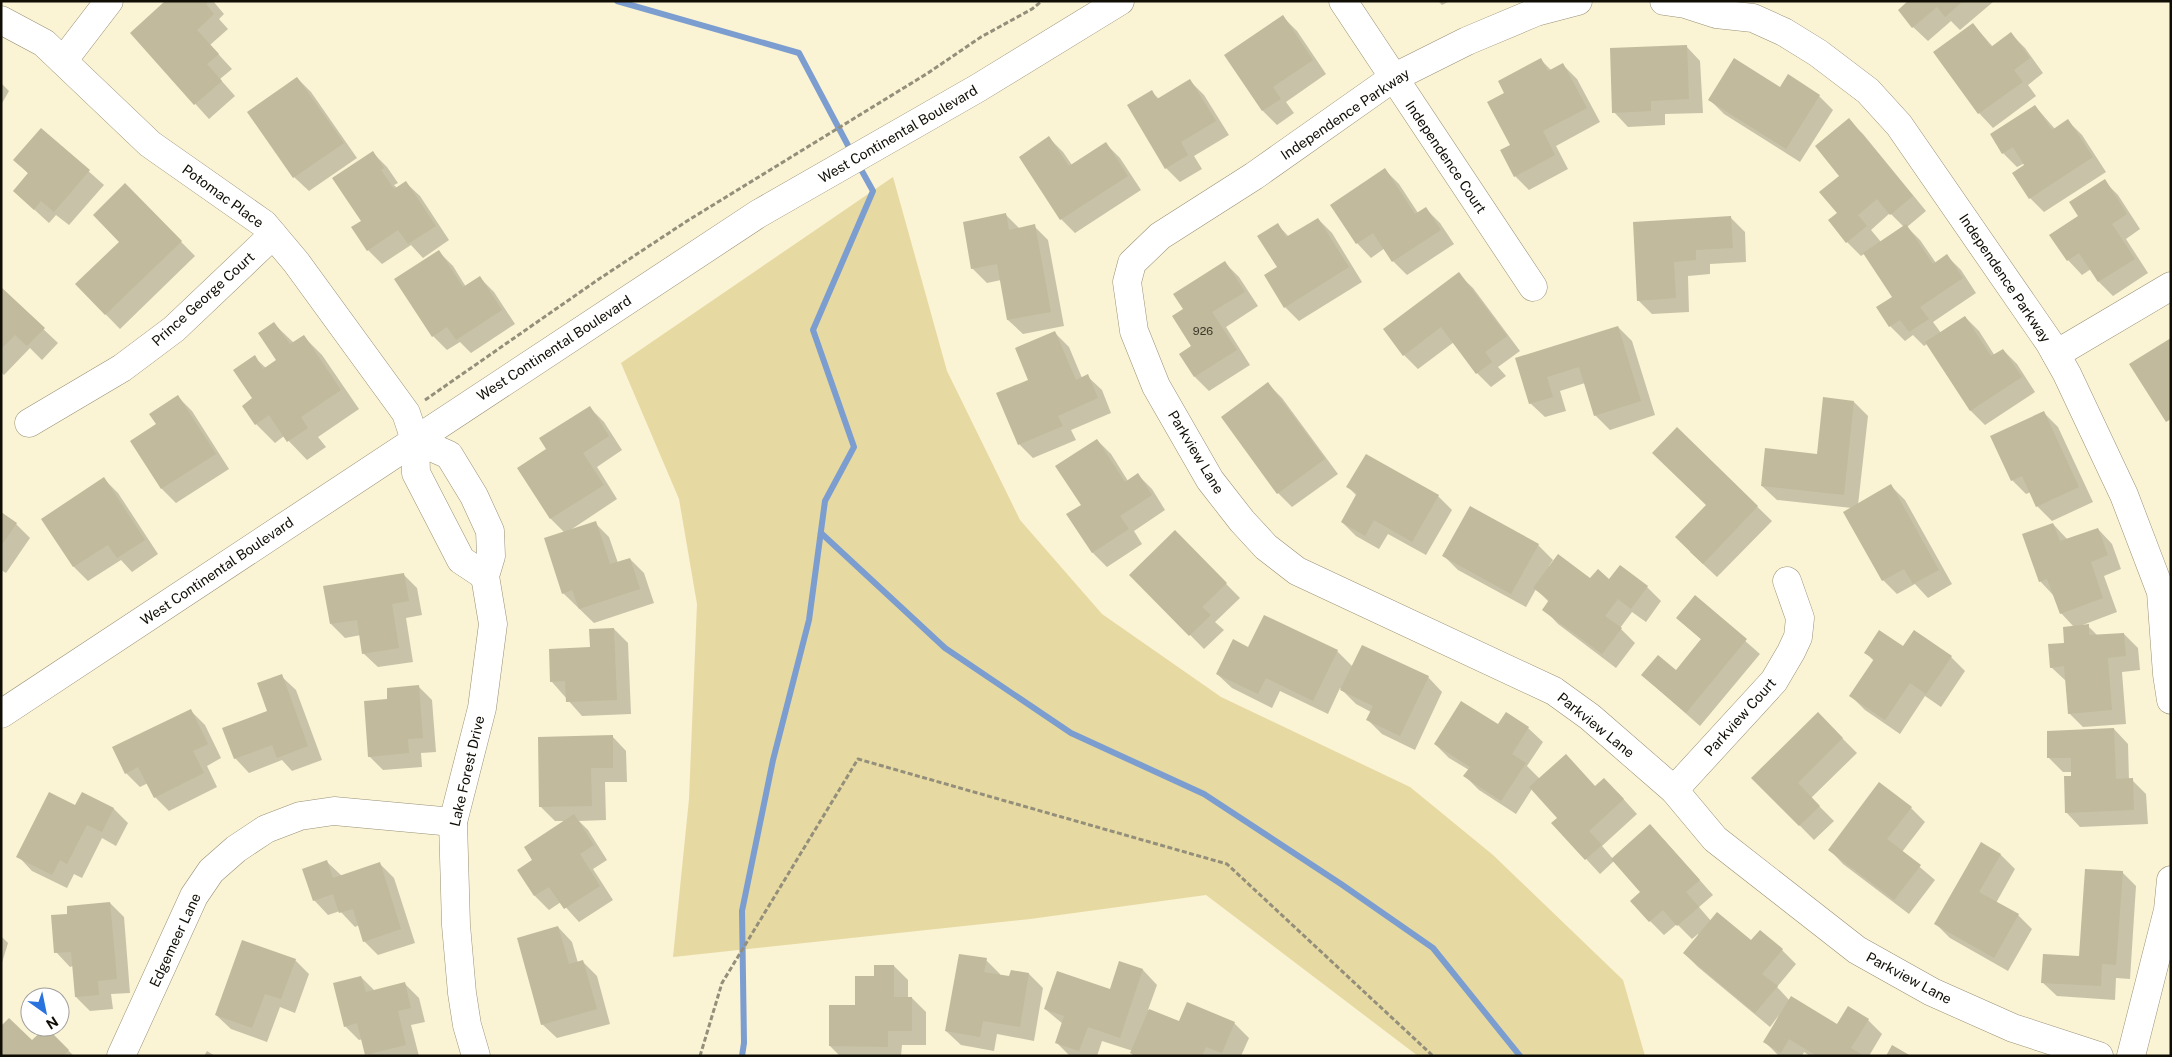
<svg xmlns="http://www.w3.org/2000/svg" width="2172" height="1057" font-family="'Public Sans',sans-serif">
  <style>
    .green { fill: #e6d9a2 }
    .shadow { fill: #0003; fill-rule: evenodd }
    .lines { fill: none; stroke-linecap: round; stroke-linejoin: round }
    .stream { stroke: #7c9dcf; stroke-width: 6 }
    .building { fill: #c1ba9c }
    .minor-casing { stroke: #989175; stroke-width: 29 }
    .major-casing { stroke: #989175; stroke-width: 29 }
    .path { stroke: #948f7a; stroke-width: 3; stroke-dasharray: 5 2.5; stroke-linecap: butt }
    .minor { stroke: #fff; stroke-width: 28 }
    .major { stroke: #fff; stroke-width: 28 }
    .labels { text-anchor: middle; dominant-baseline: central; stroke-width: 4.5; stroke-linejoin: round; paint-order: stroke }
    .number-label { font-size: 11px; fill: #3c382a }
    .street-label { font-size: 14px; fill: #0f0d04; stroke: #fff }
  </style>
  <rect width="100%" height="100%" fill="#faf3d4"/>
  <polygon class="green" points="893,177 947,371 1020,520 1102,614 1221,697 1410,787 1493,855 1623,980 1645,1056 1418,1056 1206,895 1030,919 673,957 689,799 697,604 679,499 621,363"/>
  <g class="shadow">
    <polygon points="167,1 213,1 224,14 219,19 228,29 210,45 232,69 220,79 235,96 209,119 131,33"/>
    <polygon points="1438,1 1450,1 1442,5"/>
    <polygon points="1909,1 1992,1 1993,2 1960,30 1951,21 1928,41 1913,27"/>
    <polygon points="1283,17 1297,31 1326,74 1286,102 1294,113 1277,125 1263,111 1226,56"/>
    <polygon points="1973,24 1993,47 2011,34 2025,48 2043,73 2028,85 2036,96 1993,128 1979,113 1934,52"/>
    <polygon points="1686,46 1700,61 1703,113 1665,114 1665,125 1628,127 1614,112"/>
    <polygon points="1541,60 1552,71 1563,65 1577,79 1600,122 1556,146 1568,169 1529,190 1515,176 1505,94"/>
    <polygon points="297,78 311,92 357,158 309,191 294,177 249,112"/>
    <polygon points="1190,81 1204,95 1229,135 1194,156 1202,169 1180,182 1166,168 1152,92 1159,99"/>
    <polygon points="1,83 9,91 1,105"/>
    <polygon points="1780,89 1819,96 1833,110 1800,162 1724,114 1709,99"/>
    <polygon points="2035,106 2055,129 2068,121 2082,135 2106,172 2044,212 2030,198 2025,163 2017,167 2003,153 1991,135"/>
    <path d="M1848,120L1863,134L1926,211L1907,227L1920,240L1936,263L1947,256L1961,270L1976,293L1933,322L1941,333L1965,317L1979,331L1995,356L2003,350L2017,364L2035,392L1985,425L1971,411L1927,344L1924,346L1913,335L1905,341L1890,326L1878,307L1893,297L1864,254L1861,256L1847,242L1838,214L1841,176ZM1890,213L1904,227L1881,242L1871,230Z"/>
    <polygon points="41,129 104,185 69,225 56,215 49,223 14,191 29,174 15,160"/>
    <polygon points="1049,138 1063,152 1072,165 1106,144 1120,158 1141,190 1075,233 1061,219"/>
    <polygon points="373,153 387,167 398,183 394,185 397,188 405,182 420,196 449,240 423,258 411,245 382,264 368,250 363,221"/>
    <polygon points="1385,170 1399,184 1418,213 1426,209 1440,223 1454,244 1407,275 1393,261 1385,248 1371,258 1357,243 1332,205"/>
    <polygon points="2104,181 2118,195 2140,229 2126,239 2148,273 2113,296 2099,282 2091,269 2082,275 2068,260 2080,216"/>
    <polygon points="125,185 195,256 120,329 76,284 121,242"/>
    <polygon points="1006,215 1020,229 1034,226 1048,240 1064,326 1023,334 1008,320 1001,280 987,283 972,268"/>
    <polygon points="1731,218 1745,232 1746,262 1710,264 1710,274 1688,276 1689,312 1652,314 1638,300 1634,223"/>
    <polygon points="1318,219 1332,233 1362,282 1299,321 1285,307 1278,268 1278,225 1289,237"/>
    <polygon points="439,252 453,266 466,287 480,278 494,292 515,324 471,353 460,342 447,350 433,336"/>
    <polygon points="1225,263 1239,277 1258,306 1226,327 1250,365 1209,391 1195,377 1180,354 1193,346 1184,309"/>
    <polygon points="1458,274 1473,288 1520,351 1498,367 1506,376 1491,387 1477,373 1454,342 1418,369 1404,355"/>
    <polygon points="1,289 58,343 42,360 30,348 4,375 1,372"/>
    <polygon points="274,324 294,343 303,336 322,355 359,409 318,437 326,447 307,460 284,436 275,443 256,424 254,357 266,368 278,360"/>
    <polygon points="1618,327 1632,341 1655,415 1610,430 1595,415 1585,383 1560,391 1566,411 1545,417 1530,403 1517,359"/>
    <polygon points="1055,333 1069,347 1082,378 1087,376 1102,390 1111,413 1071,430 1076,440 1033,458 1019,444 1030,380"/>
    <polygon points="1268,384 1282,398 1338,474 1292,507 1278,493"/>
    <polygon points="178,397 192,411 229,469 176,503 162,489 132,442 158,425"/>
    <polygon points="1854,402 1868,416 1858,505 1891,486 1905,500 1952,584 1928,598 1915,584 1897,594 1883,580 1852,508 1777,500 1762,486 1818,455"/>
    <polygon points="589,407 604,422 622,450 597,467 617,499 569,531 595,523 609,537 618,563 630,559 644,573 654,603 594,623 563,593 565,533 551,519 519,468 548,450"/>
    <polygon points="2044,413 2058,427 2093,502 2052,521 2037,506 2031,492 2026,494 2012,480"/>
    <polygon points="1677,429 1772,521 1717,577 1690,552 1708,505"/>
    <polygon points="1097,440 1111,454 1128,481 1138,475 1152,489 1165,510 1134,531 1142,544 1107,567 1093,553 1068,515 1083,505"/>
    <polygon points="104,479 118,493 158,554 132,572 121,560 88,581 74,567 43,519"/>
    <polygon points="1348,487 1438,496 1452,510 1426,555 1388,534 1379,549 1356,536 1342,522 1357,496"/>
    <polygon points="1470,508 1538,545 1553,560 1549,566 1550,567 1591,580 1610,580 1647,587 1661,601 1646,622 1632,612 1620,628 1635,643 1616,668 1558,624 1544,609 1549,602 1536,589 1526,607 1458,570 1444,556"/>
    <polygon points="1,514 16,524 30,538 6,573 1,570"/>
    <polygon points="2053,524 2067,539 2098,529 2112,544 2121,569 2104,576 2117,612 2080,626 2088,626 2098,636 2124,634 2138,648 2140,670 2122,672 2126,724 2083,727 2069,713 2066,681 2051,667 2074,627 2061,613 2054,596 2040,581"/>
    <polygon points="1175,532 1240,598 1215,622 1224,630 1204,649 1131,575"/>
    <polygon points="403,574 417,588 422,615 406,618 413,662 378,667 363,653 361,635 345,638 331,624"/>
    <polygon points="1695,597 1760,654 1700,726 1642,675 1676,672 1702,640 1677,618"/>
    <polygon points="614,629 628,643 631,714 582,716 552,682"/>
    <polygon points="1249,648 1337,651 1353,667 1428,677 1442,692 1415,750 1382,734 1368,720 1371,712 1356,704 1340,688 1328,714 1280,691 1272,708 1232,688 1217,674"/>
    <polygon points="1904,648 1951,657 1965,671 1941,707 1925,696 1900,734 1865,710 1851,696 1874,661 1865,652"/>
    <polygon points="281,676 296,690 322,760 292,771 282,760 249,773 235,758 269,712"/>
    <polygon points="418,686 432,700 436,752 421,753 422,767 383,770 369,756"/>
    <polygon points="190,710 205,725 221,758 207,766 217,787 169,811 155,797 148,783 140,787 126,773"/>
    <polygon points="1506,714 1528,728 1543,742 1527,766 1540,779 1595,787 1618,793 1637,814 1602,846 1613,859 1664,840 1713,895 1699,907 1711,921 1751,942 1782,950 1796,964 1777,987 1790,1001 1838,1026 1868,1020 1882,1034 1869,1056 1810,1056 1804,1052 1802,1056 1779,1056 1765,1042 1779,1015 1770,1027 1698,967 1684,953 1699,935 1698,934 1692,939 1677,924 1664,935 1650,921 1641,892 1614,861 1600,874 1553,823 1559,818 1532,789 1516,814 1479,790 1465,776 1469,770 1449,758 1435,744 1499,726"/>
    <polygon points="1818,714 1857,753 1811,798 1834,821 1814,840 1753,778"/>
    <polygon points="2114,729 2128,744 2129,780 2132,780 2146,794 2148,824 2080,827 2066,812 2072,772 2063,772 2049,758"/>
    <polygon points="612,736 626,751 627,782 605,782 606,820 579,821 588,830 607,860 593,869 613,900 579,922 561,902 549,910 535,896 518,870 534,860 566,821 555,821 541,807"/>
    <polygon points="83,793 114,809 128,823 116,846 102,838 82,878 74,874 67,888 32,871 18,856 76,807"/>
    <polygon points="1911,808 1925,822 1902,852 1935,880 1909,914 1843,864 1829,849"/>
    <polygon points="1982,844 2001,855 2015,869 1996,903 2018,915 2032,929 2008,971 1950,938 1936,924"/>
    <polygon points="327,862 342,876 380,864 394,878 415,943 378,955 364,941 359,925 355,927 340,911 328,915 314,900"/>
    <polygon points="2122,872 2136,886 2130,979 2116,978 2115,1000 2057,996 2042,982 2080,957"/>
    <polygon points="110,903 124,917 130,993 111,994 113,1009 90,1011 76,997 73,966 70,967 56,952 68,915"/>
    <polygon points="558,927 572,942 578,963 583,962 597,976 610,1024 557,1038 542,1024"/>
    <polygon points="1,936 8,943 1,966"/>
    <polygon points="295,960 309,974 295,1013 280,1007 267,1042 231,1029 216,1015"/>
    <polygon points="986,960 1000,974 1000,976 1011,978 1029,974 1043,988 1034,1041 997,1034 994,1051 961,1045 946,1031"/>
    <polygon points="1120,963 1143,970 1157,985 1148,1010 1179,1023 1188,1003 1234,1023 1249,1038 1241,1056 1134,1056 1132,1053 1133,1051 1102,1041 1097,1056 1070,1056 1057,1043 1063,1024 1045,1009 1110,990"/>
    <polygon points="894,966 908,980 908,998 912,998 926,1012 926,1045 902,1045 901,1056 840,1056 830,1046 876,977"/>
    <polygon points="361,977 375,991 405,984 419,998 425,1022 411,1025 419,1056 368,1056 363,1039 359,1040 345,1026"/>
    <polygon points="45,1028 74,1056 1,1056 32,1042"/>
    <polygon points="207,1051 215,1056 204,1056"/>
  </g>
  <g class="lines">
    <g class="stream">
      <polyline points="617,1 799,53 852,153"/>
      <polyline points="821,533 945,648 1071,733 1204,794 1341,884 1433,948 1520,1056"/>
      <polyline points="742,1056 744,1043 742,911 773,760 809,620 825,501 854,447 813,330 873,191 858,164"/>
    </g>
  </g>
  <g class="building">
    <polygon points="165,1 209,1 206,4 214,14 197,30 219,54 207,64 222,81 194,105 130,33"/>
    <polygon points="1908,1 1963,1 1945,17 1937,7 1912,28 1898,10"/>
    <polygon points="1283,15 1313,60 1273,87 1281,99 1262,111 1224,55"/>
    <polygon points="1973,23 1991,47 2011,32 2030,58 2014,70 2023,82 1978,114 1933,52"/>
    <polygon points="1687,45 1689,99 1651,101 1651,111 1612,113 1610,48"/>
    <polygon points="1541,58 1548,71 1563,63 1587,108 1543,131 1555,155 1514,177 1500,150 1510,145 1487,102 1504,93 1498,81"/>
    <polygon points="1734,58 1780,87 1788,74 1820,95 1786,149 1708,100"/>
    <polygon points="297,77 344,143 293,178 247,112"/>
    <polygon points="1190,79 1216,121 1181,142 1188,155 1165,169 1127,105 1152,90 1157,99"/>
    <polygon points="2035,105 2052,130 2068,119 2093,157 2029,199 2012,173 2024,165 2013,147 2002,154 1990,134"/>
    <polygon points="1849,118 1913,196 1890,215 1877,199 1858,215 1867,226 1846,243 1828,220 1837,213 1819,192 1839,176 1815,146"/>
    <polygon points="41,128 90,170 54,212 41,201 34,210 13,191 28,173 13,160"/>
    <polygon points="1049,136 1069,166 1106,142 1128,176 1060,220 1019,157"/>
    <polygon points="373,151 384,168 381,170 394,189 406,181 436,226 408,244 398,230 367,251 351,227 361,221 332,178"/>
    <polygon points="1385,168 1415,214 1426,207 1441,230 1392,262 1373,233 1356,244 1330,205"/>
    <polygon points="2105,179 2127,214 2112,224 2135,259 2098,282 2079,253 2067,261 2049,235 2078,216 2069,202"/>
    <polygon points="125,183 182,241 105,315 75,284 119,242 93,215"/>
    <polygon points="1006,213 1009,230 1035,224 1051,312 1007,320 997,264 971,269 963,222"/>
    <polygon points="1731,216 1733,248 1696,250 1696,260 1674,262 1676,298 1637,301 1633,222"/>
    <polygon points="1318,218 1349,267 1284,308 1264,275 1277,267 1257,236 1278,223 1286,237"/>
    <polygon points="1906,224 1933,264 1947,254 1963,278 1920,307 1929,319 1909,332 1900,320 1889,327 1876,307 1892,297 1863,253"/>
    <polygon points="439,250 463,287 480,276 502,310 456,340 447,327 432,337 394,279"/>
    <polygon points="1225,261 1245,292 1212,312 1237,350 1194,377 1179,354 1191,346 1172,316 1183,309 1173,294"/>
    <polygon points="1459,272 1507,336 1485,352 1492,362 1476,374 1441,327 1403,356 1383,329"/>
    <polygon points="1,287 45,328 27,346 15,335 1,349"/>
    <polygon points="1965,316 1991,356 2003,349 2022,377 1970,411 1925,342"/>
    <polygon points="274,322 290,344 304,335 341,390 301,417 308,428 287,442 269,415 255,425 242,406 252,398 233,370 255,355 263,369 276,360 258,333"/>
    <polygon points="1618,326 1641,401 1594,416 1579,367 1547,377 1553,397 1529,404 1515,358"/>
    <polygon points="1055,331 1076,380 1088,374 1098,398 1058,416 1063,426 1018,445 996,393 1028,380 1015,348"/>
    <polygon points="2171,338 2171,419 2166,422 2129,364"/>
    <polygon points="1268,382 1325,459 1277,494 1221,417"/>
    <polygon points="178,395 216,454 161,489 130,441 156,424 149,414"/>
    <polygon points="1823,397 1854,401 1844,495 1761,486 1765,448 1817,454"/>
    <polygon points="590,406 609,436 583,453 604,485 550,519 517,468 546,449 539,438"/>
    <polygon points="2044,411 2079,487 2036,507 2022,476 2011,481 1990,436"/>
    <polygon points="1677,427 1758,506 1703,564 1675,537 1706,505 1652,453"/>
    <polygon points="1097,439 1125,482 1138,473 1152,495 1120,516 1129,529 1092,553 1066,514 1081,505 1055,466"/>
    <polygon points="1366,454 1439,495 1412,542 1374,520 1365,536 1341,522 1357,493 1346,487"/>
    <polygon points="104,477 145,540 117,558 108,545 73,567 41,519"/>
    <polygon points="1891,484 1939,570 1913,584 1904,569 1882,581 1843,512"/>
    <polygon points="1470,506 1539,544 1511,594 1442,556"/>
    <polygon points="1,512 17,523 1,546"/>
    <polygon points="596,521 610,564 630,558 640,589 579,609 572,590 562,594 544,538"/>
    <polygon points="2053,523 2060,541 2098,528 2108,555 2091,562 2103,598 2060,614 2047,579 2039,582 2022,534"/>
    <polygon points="1175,530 1227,583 1202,607 1211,615 1189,636 1129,575"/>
    <polygon points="1558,554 1590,578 1598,569 1609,579 1620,565 1648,586 1631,609 1618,599 1605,616 1622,628 1602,654 1542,610 1549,600 1533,588"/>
    <polygon points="404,573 409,601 392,604 399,648 362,654 357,620 330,624 323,586"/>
    <polygon points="1695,595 1747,639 1686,713 1641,675 1658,655 1676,670 1701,639 1676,618"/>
    <polygon points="1264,615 1338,650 1313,701 1266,678 1258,694 1216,674 1233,639 1248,647"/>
    <polygon points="2089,624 2089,635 2124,633 2126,656 2108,658 2112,710 2068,714 2064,666 2050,668 2048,644 2064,643 2063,627"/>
    <polygon points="614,628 617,700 566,702 565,681 550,682 549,649 590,647 589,629"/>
    <polygon points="1879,630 1903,646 1914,630 1952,656 1926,694 1910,683 1885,720 1849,696 1874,659 1864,653"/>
    <polygon points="1362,645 1429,676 1400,736 1366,720 1373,706 1340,690"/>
    <polygon points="282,674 308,746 277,758 272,745 234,759 222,728 267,711 257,683"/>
    <polygon points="419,685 423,738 408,739 409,753 368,757 364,701 387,699 387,688"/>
    <polygon points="1461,701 1498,724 1506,712 1529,727 1512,754 1526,763 1501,801 1463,776 1470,767 1434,744"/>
    <polygon points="191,709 208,744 193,751 204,773 154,798 138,767 125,774 112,747"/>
    <polygon points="1818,712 1843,738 1798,783 1820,806 1799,826 1751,778"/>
    <polygon points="2114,728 2116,779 2133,778 2134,810 2065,813 2064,776 2071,776 2071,758 2047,758 2047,731"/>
    <polygon points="613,735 613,768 591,768 592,806 539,807 538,737"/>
    <polygon points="1566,754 1595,786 1604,778 1624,799 1589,831 1602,845 1585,860 1551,823 1557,818 1529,787"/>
    <polygon points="1879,782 1912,807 1887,839 1921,865 1894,900 1828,850"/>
    <polygon points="49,792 75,805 82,792 114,808 102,832 87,825 67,864 60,860 52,875 16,857"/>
    <polygon points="574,814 594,845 580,854 600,886 564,909 549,887 534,896 517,870 532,860 524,847"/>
    <polygon points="1650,824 1700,880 1686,892 1699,907 1677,926 1663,910 1649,922 1630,901 1640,892 1611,859"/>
    <polygon points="1981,842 2001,854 1979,892 2019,914 1994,958 1934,924"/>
    <polygon points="327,860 333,878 380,862 401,929 363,942 353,909 339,913 333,894 313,901 302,869"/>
    <polygon points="2085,869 2123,871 2116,965 2102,964 2101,986 2041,983 2043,954 2079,956"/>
    <polygon points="110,902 117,979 98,981 99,995 75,997 71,952 54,953 51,915 67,914 67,906"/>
    <polygon points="1717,912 1751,940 1760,930 1783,949 1762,974 1778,986 1755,1013 1683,953"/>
    <polygon points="558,926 569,964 583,960 597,1009 541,1025 517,938"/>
    <polygon points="242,940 296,959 281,999 265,994 252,1028 215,1015"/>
    <polygon points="959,954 987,958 984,972 1009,976 1011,970 1029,973 1020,1027 983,1021 980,1037 945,1031"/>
    <polygon points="1119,961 1143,969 1120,1038 1088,1027 1079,1051 1055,1043 1064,1016 1044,1009 1057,971 1110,989"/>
    <polygon points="874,965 894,965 894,997 912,997 912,1031 888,1031 888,1047 829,1046 829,1005 855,1005 855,976 874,976"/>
    <polygon points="361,976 366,992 405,982 411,1008 398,1011 406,1045 365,1055 357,1023 344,1027 333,983"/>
    <polygon points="1791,996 1837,1024 1848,1006 1869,1019 1851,1048 1864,1056 1817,1056 1789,1039 1781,1053 1763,1042"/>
    <polygon points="1187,1002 1235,1022 1222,1053 1206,1047 1202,1056 1135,1056 1130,1053 1149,1009 1179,1021"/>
    <polygon points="9,1018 32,1040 46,1027 69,1050 63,1056 1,1056 1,1026"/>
    <polygon points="1892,1045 1911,1056 1886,1056"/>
  </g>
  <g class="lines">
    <defs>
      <g id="minor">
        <polyline points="1343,1 1533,287"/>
        <polyline points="1578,1 1536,12 1467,41 1393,78 1254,176 1160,236 1132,263 1127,282 1134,331 1156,386 1210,480 1242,521 1266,547 1297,571 1554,691 1590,717 1674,790 1715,839 1857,950 1932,992 2013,1028 2099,1056"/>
        <polyline points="1664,1 1685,4 1716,14 1753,18 1784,32 1818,53 1868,91 1899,125 2049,342 2067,374 2124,495 2161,592 2167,674 2171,700"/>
        <polyline points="1,20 44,43 150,144 264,224 296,262 406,413 415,440 416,473 461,560 485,576"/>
        <polyline points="63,61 109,1"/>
        <polyline points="2056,354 2171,286"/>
        <polyline points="29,423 122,368 174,329 273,235"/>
        <polyline points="415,440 449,455 474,496 490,531 491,556 485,576 493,624 482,708 453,822 456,925 462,993 467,1025 476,1056"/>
        <polyline points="1674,790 1774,681 1791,652 1798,637 1800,618 1787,581"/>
        <polyline points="121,1056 194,896 211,871 236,849 266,829 300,816 334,811 453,822"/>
        <polyline points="2131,1056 2168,910 2171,880"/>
      </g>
      <polyline id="major" points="1,714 758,214 978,88 1120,1"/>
    </defs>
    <use href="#minor" class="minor-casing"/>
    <use href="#major" class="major-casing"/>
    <g class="path">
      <polyline points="425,400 599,279 687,221 928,73 981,37 1032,9 1042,1"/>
      <polyline points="700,1056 722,983 858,759 1227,864 1433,1056"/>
    </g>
    <use href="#minor" class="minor"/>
    <use href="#major" class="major"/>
  </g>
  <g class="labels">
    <g class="number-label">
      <text x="1203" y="331">926</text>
    </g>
    <g class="street-label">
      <text transform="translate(1345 114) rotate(-34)">Independence Parkway</text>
      <text transform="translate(898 134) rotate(-30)">West Continental Boulevard</text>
      <text transform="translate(1446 157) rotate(56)">Independence Court</text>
      <text transform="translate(223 196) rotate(36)">Potomac Place</text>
      <text transform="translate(2005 278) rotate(56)">Independence Parkway</text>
      <text transform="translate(203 299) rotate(-42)">Prince George Court</text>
      <text transform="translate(554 348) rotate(-33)">West Continental Boulevard</text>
      <text transform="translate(1196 452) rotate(59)">Parkview Lane</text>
      <text transform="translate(217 571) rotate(-34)">West Continental Boulevard</text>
      <text transform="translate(1740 717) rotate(-48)">Parkview Court</text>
      <text transform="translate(1596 725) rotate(39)">Parkview Lane</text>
      <text transform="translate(467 771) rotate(-77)">Lake Forest Drive</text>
      <text transform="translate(175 940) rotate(-65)">Edgemeer Lane</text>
      <text transform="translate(1909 978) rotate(28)">Parkview Lane</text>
    </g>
  </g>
  <rect width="2172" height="1057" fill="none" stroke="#0f0d04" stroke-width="5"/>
  <g transform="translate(45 1012) rotate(147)"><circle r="24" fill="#ffffff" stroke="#9f9e9b"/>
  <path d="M0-4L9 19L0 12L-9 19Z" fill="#2973df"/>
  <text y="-8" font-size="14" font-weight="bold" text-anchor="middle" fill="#0f0d04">N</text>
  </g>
</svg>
